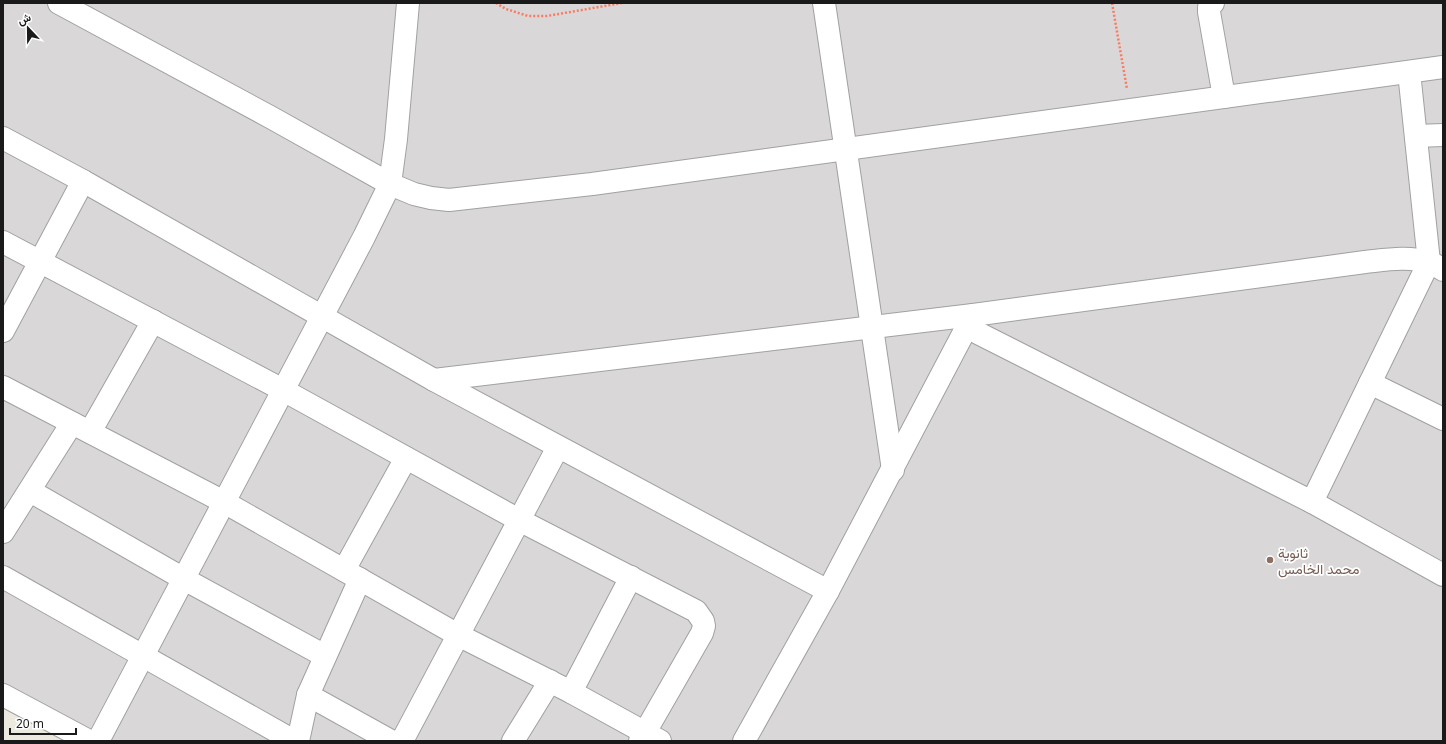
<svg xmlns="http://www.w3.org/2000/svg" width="1446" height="744" font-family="'Noto Sans',Vazirmatn,sans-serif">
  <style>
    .residential { fill: #d9d7d7 }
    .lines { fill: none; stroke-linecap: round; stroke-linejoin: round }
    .minor-casing { stroke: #a1a1a1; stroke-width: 24 }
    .path { stroke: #f97b64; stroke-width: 2.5; stroke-dasharray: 2 2; stroke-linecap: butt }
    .minor { stroke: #fff; stroke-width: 22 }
    .education-dot { fill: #8d6e63; stroke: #fff; stroke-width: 1.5 }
    .labels { text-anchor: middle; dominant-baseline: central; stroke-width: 3.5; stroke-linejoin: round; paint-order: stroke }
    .education-label { font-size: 14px; fill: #785e54; stroke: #fff; text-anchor: start }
  </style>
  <rect width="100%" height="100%" fill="#ece9df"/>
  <polygon class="residential" points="3,3 1443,3 1443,741 75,741 3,703"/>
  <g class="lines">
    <defs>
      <g id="minor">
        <polyline points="59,3 272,118 390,184 414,194 431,198 449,200 592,184 1443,67"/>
        <polyline points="824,3 893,470"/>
        <polyline points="1213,3 1209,7 1209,12 1224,97"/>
        <polyline points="1416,136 1443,135"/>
        <polyline points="3,138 83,181 434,380"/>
        <polyline points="3,242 283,390 519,520 690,608 696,611 703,621 704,626 702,633 640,741"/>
        <polyline points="968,328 1312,502 1443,575"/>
        <polyline points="3,331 83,181"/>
        <polyline points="1370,383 1443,419"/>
        <polyline points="3,387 224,502 458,635 571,692 660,741"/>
        <polyline points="90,432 153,321"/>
        <polyline points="30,491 184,579 325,656"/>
        <polyline points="1312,502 1429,262 1409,72"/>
        <polyline points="3,532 72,423"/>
        <polyline points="344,570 406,458"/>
        <polyline points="3,577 294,741"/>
        <path d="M828,591L434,380L973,315L1365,262C1385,260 1408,256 1429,262C1434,264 1439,267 1443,270"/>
        <polyline points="571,692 631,577"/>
        <polyline points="3,695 89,741"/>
        <polyline points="308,695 391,741"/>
        <polyline points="98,741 364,237 390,184 396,139 408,3"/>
        <polyline points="298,741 308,695 360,579"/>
        <polyline points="402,741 558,447"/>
        <polyline points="513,741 550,681"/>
        <polyline points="744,741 828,591 973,315"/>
      </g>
    </defs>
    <use href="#minor" class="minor-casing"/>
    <g class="path">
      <polyline points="496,3 506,9 528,16 547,16 622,3"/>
      <polyline points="1112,3 1127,89"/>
    </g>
    <use href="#minor" class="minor"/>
  </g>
  <circle class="education-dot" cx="1270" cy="560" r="4"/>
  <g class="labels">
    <g class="education-label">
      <text x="1278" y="552">ثانوية<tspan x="1278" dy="16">محمد الخامس</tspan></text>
    </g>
  </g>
  <rect width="1446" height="744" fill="none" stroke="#1a1a1a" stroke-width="8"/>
  <g transform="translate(28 28) rotate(338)" stroke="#ffffff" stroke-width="3" paint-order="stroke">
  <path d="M0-3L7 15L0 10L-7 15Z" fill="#1a1a1a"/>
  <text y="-6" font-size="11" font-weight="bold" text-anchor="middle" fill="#1a1a1a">ش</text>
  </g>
  <path d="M10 728v6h66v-6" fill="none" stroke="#1a1a1a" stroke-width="2"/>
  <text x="16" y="728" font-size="12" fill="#1a1a1a" stroke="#ffffff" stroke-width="3" paint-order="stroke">20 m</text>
</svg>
